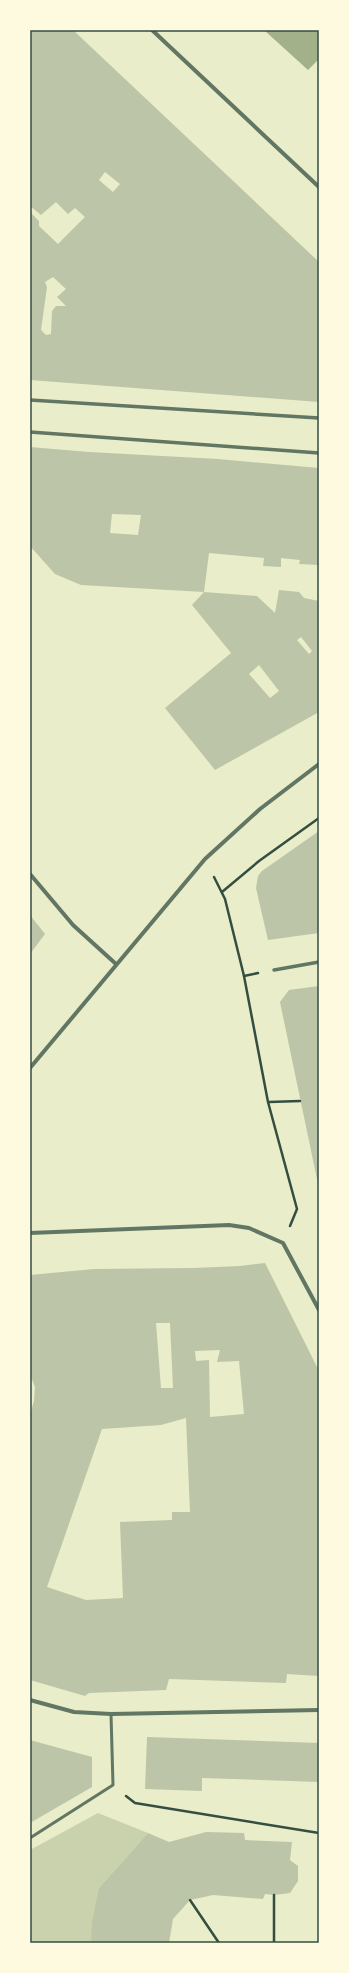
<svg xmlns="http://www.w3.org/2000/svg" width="349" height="1973" font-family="Figtree,sans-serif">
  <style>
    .green { fill: #cad2ad }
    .water { fill: #a3b18a }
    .building { fill: #bcc5a7; fill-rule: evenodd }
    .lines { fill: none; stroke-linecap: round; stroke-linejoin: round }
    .path { stroke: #344e41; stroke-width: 2.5 }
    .service { stroke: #617663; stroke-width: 3 }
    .pedestrian { stroke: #617663; stroke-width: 3.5 }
    .minor { stroke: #617663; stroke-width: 4 }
    .neatline { fill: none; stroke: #344e41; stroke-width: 1.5 }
  </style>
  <rect width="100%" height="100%" fill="#e9edc9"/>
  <polygon class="green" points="98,1813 148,1833 99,1888 91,1943 30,1943 30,1850"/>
  <polygon class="water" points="264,30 319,30 319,59 308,70"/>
  <g class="building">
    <path d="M30,30H73L319,262V402L30,380V212L39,221V226L58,244L85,217L75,208L68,214L56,202L41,215L30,206ZM105,172L120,184L113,192L99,180ZM53,277L66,289L57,297L66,306H56L52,311L51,334L46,335L41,330L47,287L45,282Z"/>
    <path d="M30,447L89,452L218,459L319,468V565L299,564L300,560L281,558V567L263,566L264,558L209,553L204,592L81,585L55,574L30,546ZM112,514L141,515L138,535L110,533Z"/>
    <path d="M279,590L299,592L304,598L319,601V712L215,770L165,708L231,653L192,605L204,592L257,596L275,613ZM301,637L312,651L309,654L297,640ZM259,665L279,691L270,698L249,674Z"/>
    <polygon points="319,831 319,933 268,940 256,888 258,876 262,871"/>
    <polygon points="30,915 45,934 30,954"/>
    <polygon points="319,986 319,1183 318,1184 280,1002 289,990"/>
    <path d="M265,1263L319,1371V1676L287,1674L286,1683L169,1679L166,1690L89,1693L85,1696L30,1680V1415L34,1401L35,1387L30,1374V1275L94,1269L193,1268L240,1266ZM156,1323H170L173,1388H161ZM220,1350L217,1362L239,1361L244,1414L210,1417L209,1360L196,1361L195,1351ZM186,1418L190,1512H172V1520L120,1522L123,1598L86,1600L47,1587L102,1429L161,1425Z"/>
    <polygon points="147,1737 319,1743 319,1782 202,1778 202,1791 145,1789"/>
    <polygon points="30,1740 92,1757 92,1787 30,1823"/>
    <polygon points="206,1832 244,1833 245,1840 292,1842 290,1860 298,1866 298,1881 290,1893 274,1895 265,1894 263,1899 213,1895 190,1900 173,1919 169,1943 91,1943 92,1922 99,1888 148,1833 169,1842"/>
  </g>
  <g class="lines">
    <g class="path">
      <polyline points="214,877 225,899 244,976 268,1102 297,1209 290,1226"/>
      <polyline points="222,892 259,861 319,818"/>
      <polyline points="244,976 258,973"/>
      <polyline points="269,1102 300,1101"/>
      <polyline points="126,1796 135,1803 319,1833"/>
      <polyline points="190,1900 219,1943"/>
      <polyline points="274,1943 274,1895"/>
    </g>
    <polyline class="service" points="30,1838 113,1785 111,1714"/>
    <g class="pedestrian">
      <polyline points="30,400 319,418"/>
      <polyline points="30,432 319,453"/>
      <polyline points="274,970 319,962"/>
    </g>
    <g class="minor">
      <polyline points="152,30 319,187"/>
      <polyline points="30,874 73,925 116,964"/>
      <polyline points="30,1068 205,859 260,809 319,764"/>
      <polyline points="30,1233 229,1225 249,1228 283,1243 319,1310"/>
      <polyline points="30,1700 74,1712 111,1714 319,1710"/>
    </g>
  </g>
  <rect width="349" height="1973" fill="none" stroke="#fefae0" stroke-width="62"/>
  <rect x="31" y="31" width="287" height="1911" class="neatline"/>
</svg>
